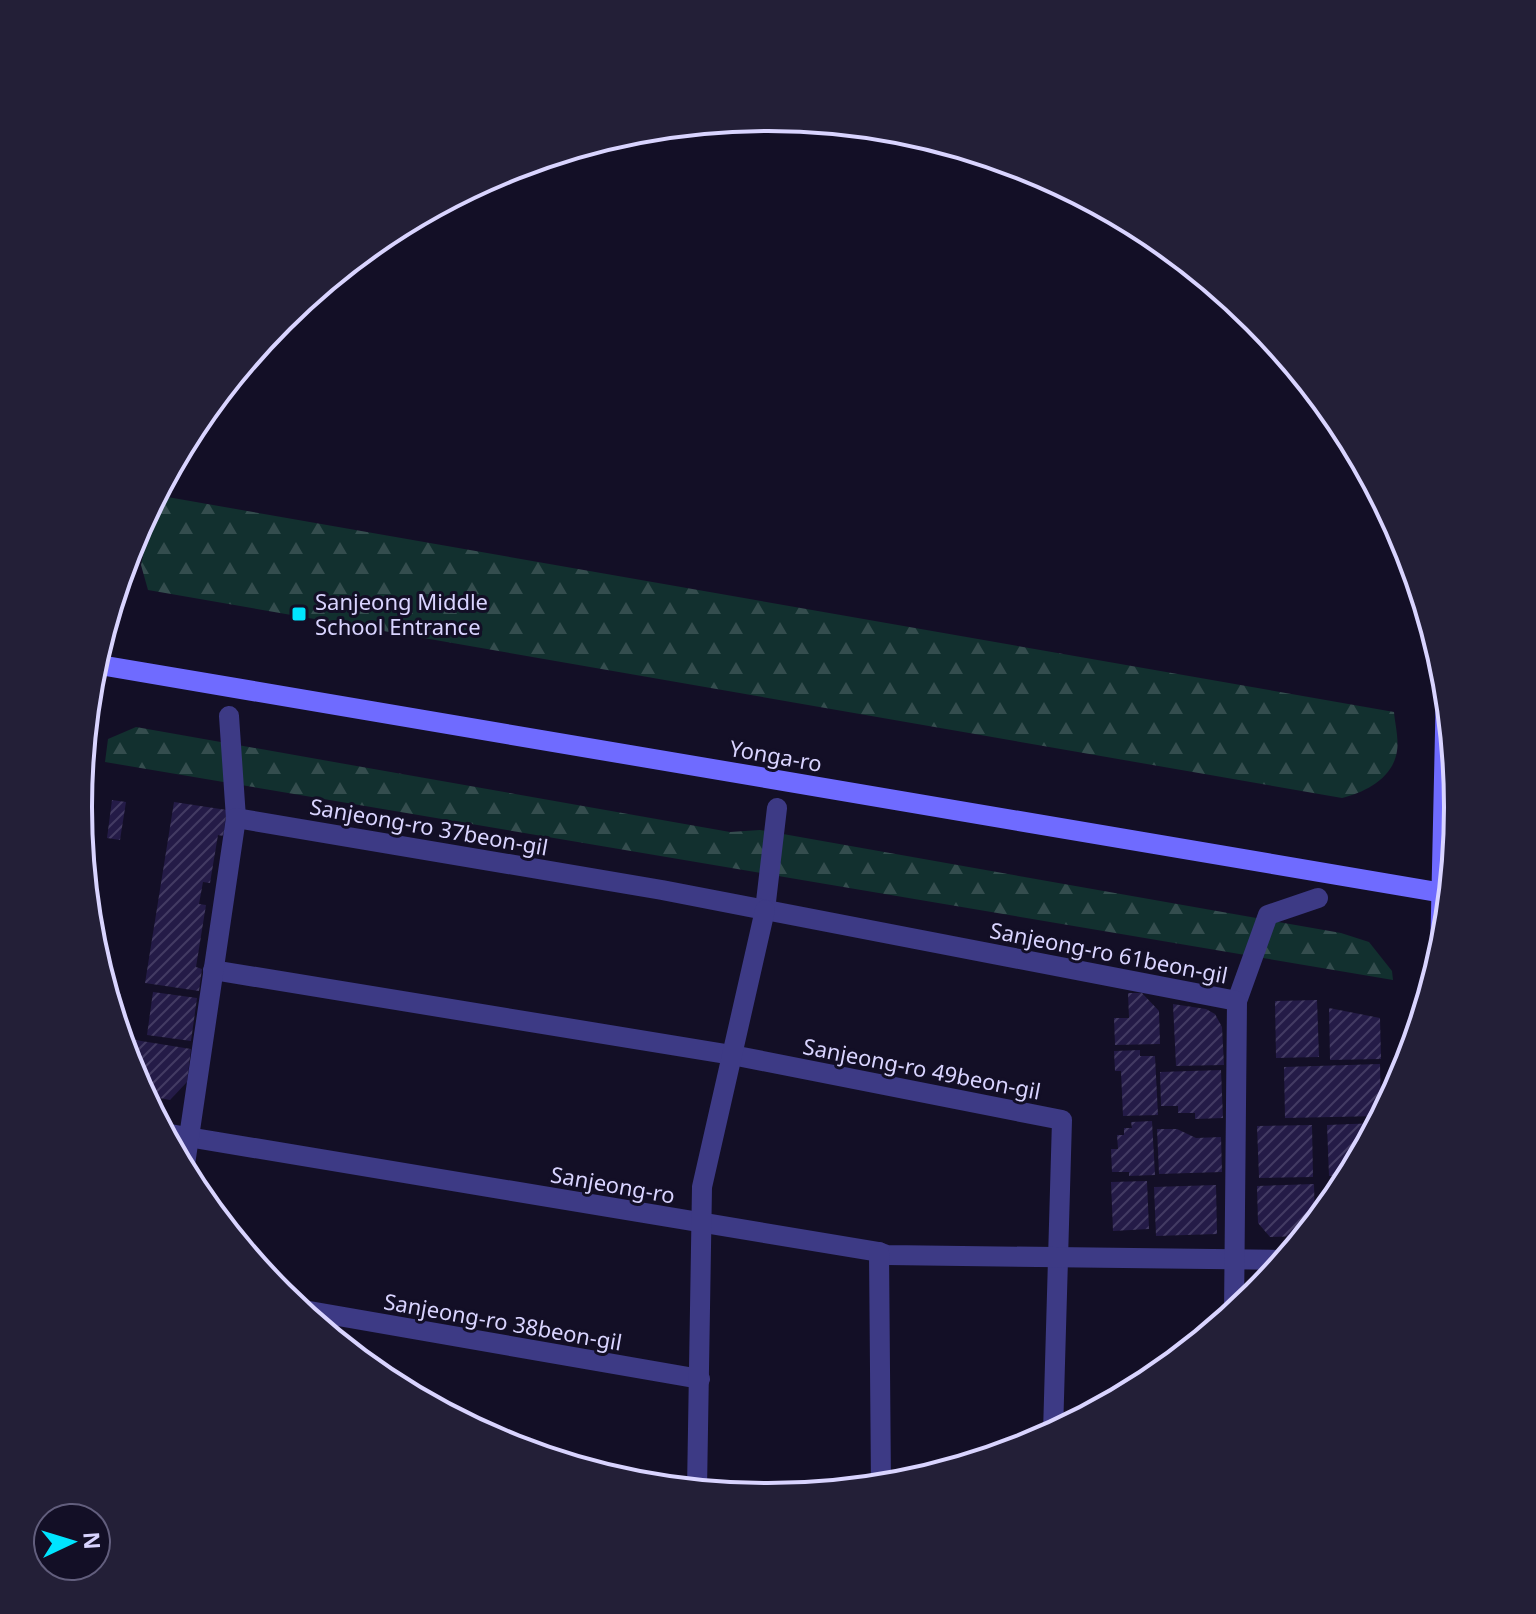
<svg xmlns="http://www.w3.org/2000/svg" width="1536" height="1614" font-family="'Noto Sans',sans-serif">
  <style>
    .forest { fill: url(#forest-firs) }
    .building { fill: url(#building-hatch) }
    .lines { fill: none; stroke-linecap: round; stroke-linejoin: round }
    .pedestrian { stroke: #3d3a85; stroke-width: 20 }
    .minor { stroke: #3d3a85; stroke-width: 20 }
    .secondary { stroke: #6f6bff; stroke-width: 20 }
    .poi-dot { fill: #00e5ff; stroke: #130f26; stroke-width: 3 }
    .labels { text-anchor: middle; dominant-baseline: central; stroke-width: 6; stroke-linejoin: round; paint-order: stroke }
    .poi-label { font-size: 22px; fill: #d9d4ff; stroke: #130f26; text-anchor: start }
    .street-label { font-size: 22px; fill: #d9d4ff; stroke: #130f26 }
    .rim { fill: none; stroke: #d9d4ff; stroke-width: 4 }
  </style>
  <defs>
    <pattern id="forest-firs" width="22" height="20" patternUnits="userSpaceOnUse" patternTransform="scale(2)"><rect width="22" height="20" fill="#12302f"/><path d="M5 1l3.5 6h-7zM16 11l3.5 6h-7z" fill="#344d4e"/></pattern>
    <pattern id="building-hatch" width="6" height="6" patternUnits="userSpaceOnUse" patternTransform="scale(2)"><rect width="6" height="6" fill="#241b47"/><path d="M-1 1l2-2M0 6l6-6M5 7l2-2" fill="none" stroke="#433b63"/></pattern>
  </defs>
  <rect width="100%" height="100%" fill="#130f26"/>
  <g class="forest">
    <path d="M156,495L1394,712C1395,724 1399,739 1397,751C1393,778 1366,792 1342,798L148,590L141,565Z"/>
    <polygon points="136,727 730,832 760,830 1341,933 1369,942 1392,971 1393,980 105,762 108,739"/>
  </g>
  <g class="building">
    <polygon points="112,800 126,802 120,840 107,838"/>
    <polygon points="174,802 227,810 223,836 218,835 210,883 203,882 199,904 206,905 196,967 202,969 199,991 145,983"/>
    <polygon points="153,992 197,998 191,1041 147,1035"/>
    <polygon points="107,993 121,994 117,1028"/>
    <polygon points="1128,993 1142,993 1159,1011 1160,1044 1115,1045 1114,1018 1129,1018"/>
    <polygon points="1317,1000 1319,1057 1276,1058 1275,1001"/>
    <polygon points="1173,1004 1206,1009 1215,1014 1222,1027 1224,1065 1176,1066"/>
    <polygon points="1329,1008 1380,1018 1381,1059 1330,1060"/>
    <polygon points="129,1039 191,1049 187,1082 170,1100 144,1095 130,1071 126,1056"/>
    <polygon points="1140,1050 1140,1056 1155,1056 1158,1115 1123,1116 1121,1071 1115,1071 1114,1051"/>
    <polygon points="1380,1064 1381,1116 1285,1118 1284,1067"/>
    <polygon points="1221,1070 1223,1118 1195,1119 1195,1113 1178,1113 1178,1106 1161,1106 1160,1072"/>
    <polygon points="1152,1121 1155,1175 1129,1176 1129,1172 1112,1172 1111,1149 1118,1149 1117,1135 1124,1135 1124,1128 1132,1128 1131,1122"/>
    <polygon points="1377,1123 1350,1175 1329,1176 1327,1125"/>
    <polygon points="1312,1125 1313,1177 1259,1178 1257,1126"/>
    <polygon points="1157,1129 1177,1129 1196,1138 1221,1137 1222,1172 1159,1174"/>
    <polygon points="1147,1181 1149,1229 1113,1231 1111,1182"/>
    <polygon points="1314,1184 1315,1223 1304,1236 1270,1237 1258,1223 1257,1186"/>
    <polygon points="1216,1185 1217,1234 1156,1236 1154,1187"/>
    <polygon points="1327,1187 1344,1187 1327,1208"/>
  </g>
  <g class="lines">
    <g class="pedestrian">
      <polyline points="229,716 236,818"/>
      <polyline points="765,910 777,808"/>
      <polyline points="1237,1001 1268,915 1318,898"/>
    </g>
    <g class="minor">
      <polyline points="213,970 732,1055 1062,1120 1053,1433"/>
      <polyline points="164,1133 879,1252 887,1255 1284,1260"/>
      <polyline points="184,1171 236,818 662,890 1237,1001 1234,1313"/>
      <polyline points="879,1252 881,1486"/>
      <polyline points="298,1309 700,1379"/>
      <polyline points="697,1490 702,1187 765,910"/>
    </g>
    <g class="secondary">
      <polyline points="94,664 1449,894"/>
      <polyline points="1440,958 1446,687"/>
    </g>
  </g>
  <rect class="poi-dot" x="291" y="606" width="16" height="16" rx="4"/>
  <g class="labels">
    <g class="poi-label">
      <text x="315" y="601">Sanjeong Middle<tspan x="315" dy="25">School Entrance</tspan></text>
    </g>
    <g class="street-label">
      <text transform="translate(776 755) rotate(10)">Yonga-ro</text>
      <text transform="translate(429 826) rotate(10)">Sanjeong-ro 37beon-gil</text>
      <text transform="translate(1109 952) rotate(11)">Sanjeong-ro 61beon-gil</text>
      <text transform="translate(922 1068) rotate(11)">Sanjeong-ro 49beon-gil</text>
      <text transform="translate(613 1184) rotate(10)">Sanjeong-ro</text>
      <text transform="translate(503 1321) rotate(10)">Sanjeong-ro 38beon-gil</text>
    </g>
  </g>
  <path d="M0 0H1536V1614H0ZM92 807a676 676 0 1 1 1352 0a676 676 0 1 1-1352 0Z" fill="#231f37" fill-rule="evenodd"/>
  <path class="rim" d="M92 807a676 676 0 1 1 1352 0a676 676 0 1 1-1352 0Z"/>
  <g transform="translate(72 1542) rotate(86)"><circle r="38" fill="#130f26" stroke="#625e7d" stroke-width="2"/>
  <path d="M0-6L14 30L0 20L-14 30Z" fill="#00e5ff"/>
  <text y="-12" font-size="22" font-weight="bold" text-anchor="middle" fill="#d9d4ff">N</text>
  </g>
</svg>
